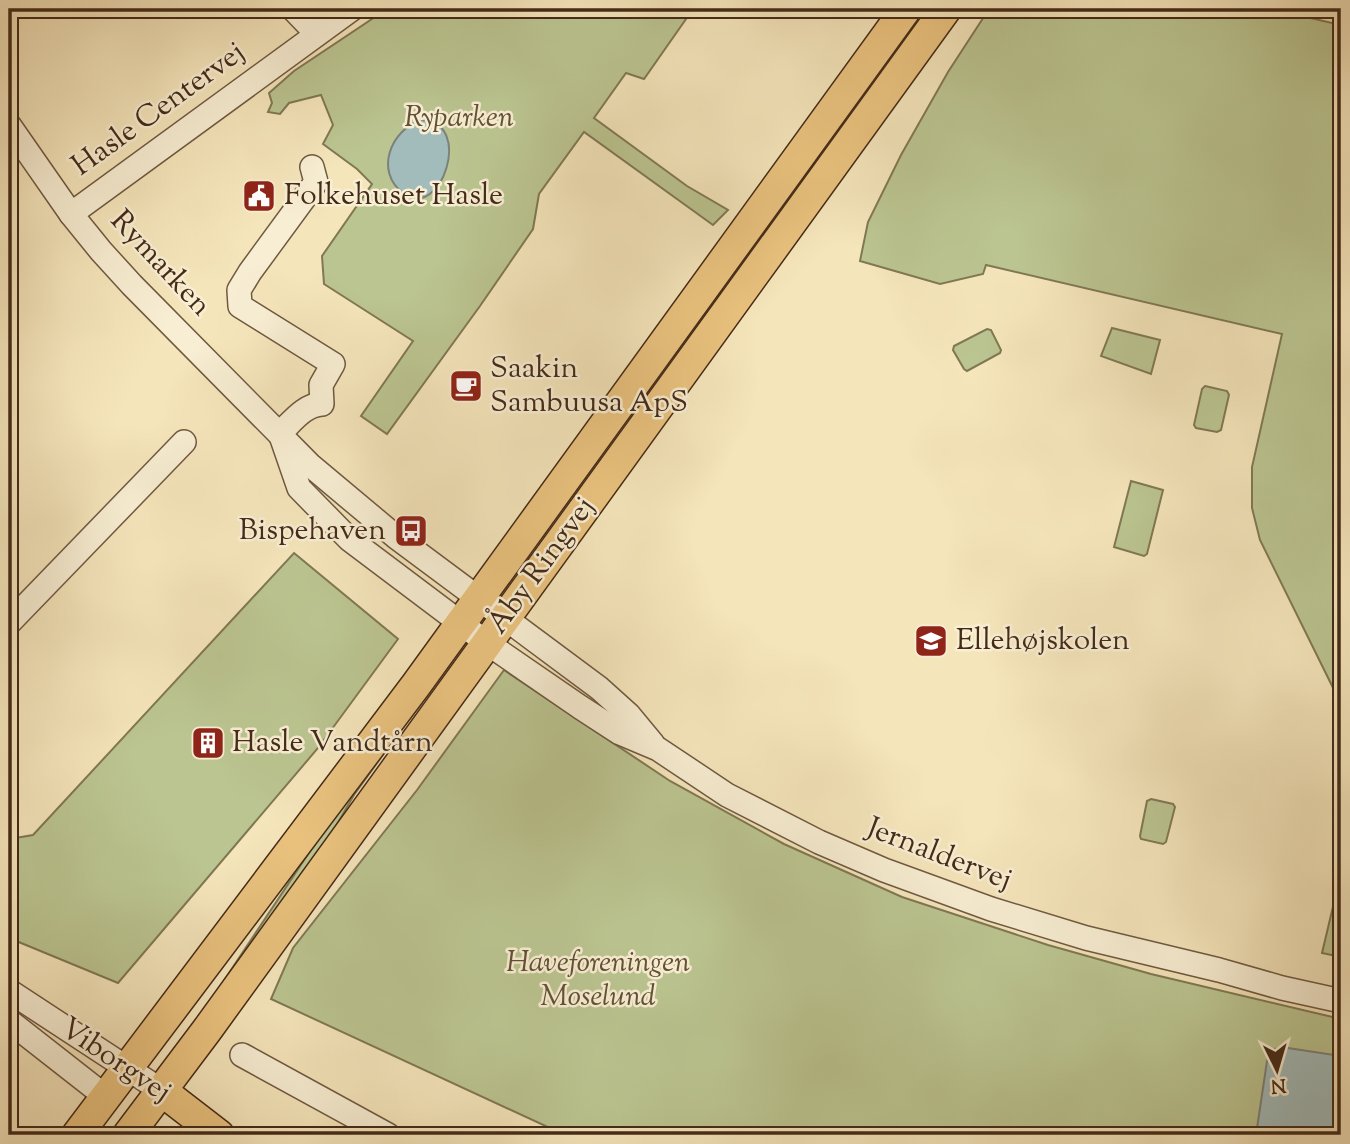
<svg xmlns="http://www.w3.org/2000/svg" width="1350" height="1144" font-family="'Sorts Mill Goudy',serif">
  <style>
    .green { fill: #bbc591; stroke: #807854; stroke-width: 2 }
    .water { fill: #a2bcbc; stroke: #7c827a; stroke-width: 2 }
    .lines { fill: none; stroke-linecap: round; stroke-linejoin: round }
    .minor-casing { stroke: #705941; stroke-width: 26 }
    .major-casing { stroke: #442a18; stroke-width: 33 }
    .minor { stroke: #f8eed3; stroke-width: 23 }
    .major { stroke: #eac27e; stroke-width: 30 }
    .labels { text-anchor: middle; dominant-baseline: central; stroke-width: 5; stroke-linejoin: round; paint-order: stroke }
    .street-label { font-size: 30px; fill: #442a18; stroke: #f8eed3 }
    .park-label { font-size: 30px; font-style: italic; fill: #625136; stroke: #f8eed3 }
    .poi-label { font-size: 30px; fill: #442a18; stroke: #f8eed3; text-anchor: start }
  </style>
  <rect width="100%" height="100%" fill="#f5e5bb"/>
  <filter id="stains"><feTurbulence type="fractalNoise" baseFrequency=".00286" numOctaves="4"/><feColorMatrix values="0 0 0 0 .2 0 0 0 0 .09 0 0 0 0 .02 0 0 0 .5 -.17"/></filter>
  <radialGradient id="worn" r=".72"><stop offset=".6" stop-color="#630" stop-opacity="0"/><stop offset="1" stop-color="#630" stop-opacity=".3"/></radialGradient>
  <g class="green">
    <polygon points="387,9 693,9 644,79 626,73 594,118 687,186 728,210 713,225 584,132 539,194 533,229 480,306 387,434 361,416 413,341 324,284 322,256 372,184 357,169 323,144 333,125 321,95 289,103 280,114 268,112 272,103 269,93 294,71"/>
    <polygon points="919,9 935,9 513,592 509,590 632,420 682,336"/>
    <polygon points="989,9 1271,9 1341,25 1341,704 1260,540 1252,508 1252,467 1282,334 986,265 983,274 940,284 860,261 868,222 901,155 948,72"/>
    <polygon points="1112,328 1160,340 1151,374 1101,356"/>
    <polygon points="987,329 991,330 1001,350 1000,353 967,371 964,369 953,350 954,346"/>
    <polygon points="1205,386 1227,391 1229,395 1221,430 1217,432 1196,428 1194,425 1202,389"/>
    <polygon points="1131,481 1163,490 1147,554 1144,556 1114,547"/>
    <polygon points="294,553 398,639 318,748 118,983 9,938 9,839 33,835"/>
    <polygon points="504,670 670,781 784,844 902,897 1048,945 1151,974 1341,1019 1341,1135 565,1135 271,999 293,948 417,790"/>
    <polygon points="400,731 354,795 308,874 211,1000 350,791"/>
    <polygon points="1151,799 1173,804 1175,807 1166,842 1163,844 1141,839 1140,836 1147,801"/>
    <polygon points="1341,873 1341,957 1322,953"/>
  </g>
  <g class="water">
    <path d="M421,120C475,120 441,223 403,193C374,171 391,130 421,120Z"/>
    <polygon points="1288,1048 1341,1056 1341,1135 1256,1135 1267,1061 1273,1049"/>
  </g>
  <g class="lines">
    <defs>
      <g id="minor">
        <polyline points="293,9 317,34"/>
        <polyline points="9,125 71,214 101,251 132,285 310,465 396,537 599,688 629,715 653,744"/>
        <polyline points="71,214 352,9"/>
        <polyline points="280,433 299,488 349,539 487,643 580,707 620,733 658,749 727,795 819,842 884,870 991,909 1086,938 1219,970 1282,988 1341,1001"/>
        <path d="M280,433C292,422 304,405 322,404L321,385L333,364L240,306L239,290L250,272L316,182L312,167"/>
        <polyline points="9,623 184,442"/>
        <polyline points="9,991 162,1091"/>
        <polyline points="9,1021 106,1097"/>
        <polyline points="242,1055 388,1135"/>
      </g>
      <g id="major">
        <polyline points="162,1091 219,1135"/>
        <polyline points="77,1135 416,685 906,9"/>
        <polyline points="128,1135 207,1030 946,9"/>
      </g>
    </defs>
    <use href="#minor" class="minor-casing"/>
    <use href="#major" class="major-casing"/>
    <use href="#minor" class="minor"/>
    <use href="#major" class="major"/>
  </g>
  <defs>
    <symbol id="civic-square" viewBox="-11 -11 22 22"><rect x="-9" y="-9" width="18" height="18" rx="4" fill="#8f2418" stroke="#f8eed3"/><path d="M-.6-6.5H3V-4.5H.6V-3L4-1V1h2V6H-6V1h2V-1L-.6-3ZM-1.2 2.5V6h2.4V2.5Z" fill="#fff"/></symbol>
    <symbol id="cafe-square" viewBox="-11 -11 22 22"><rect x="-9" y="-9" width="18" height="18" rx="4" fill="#8f2418" stroke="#f8eed3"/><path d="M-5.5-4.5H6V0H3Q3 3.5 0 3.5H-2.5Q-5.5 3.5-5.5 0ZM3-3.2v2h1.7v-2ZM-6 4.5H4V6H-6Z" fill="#fff"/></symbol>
    <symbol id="bus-square" viewBox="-11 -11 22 22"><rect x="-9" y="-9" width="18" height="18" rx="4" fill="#8f2418" stroke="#f8eed3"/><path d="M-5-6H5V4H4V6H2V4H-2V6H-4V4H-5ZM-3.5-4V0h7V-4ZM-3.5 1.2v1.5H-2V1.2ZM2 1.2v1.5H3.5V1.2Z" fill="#fff"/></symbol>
    <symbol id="school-square" viewBox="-11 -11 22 22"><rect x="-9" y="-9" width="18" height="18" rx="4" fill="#8f2418" stroke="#f8eed3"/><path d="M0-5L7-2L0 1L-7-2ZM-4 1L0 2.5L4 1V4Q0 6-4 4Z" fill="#fff"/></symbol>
    <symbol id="building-square" viewBox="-11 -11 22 22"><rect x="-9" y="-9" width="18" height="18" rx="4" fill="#8f2418" stroke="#f8eed3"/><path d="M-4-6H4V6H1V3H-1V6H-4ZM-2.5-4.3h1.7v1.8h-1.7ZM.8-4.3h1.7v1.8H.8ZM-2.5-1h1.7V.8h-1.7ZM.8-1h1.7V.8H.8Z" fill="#fff"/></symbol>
  </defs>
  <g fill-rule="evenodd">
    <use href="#civic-square" x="240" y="177" width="38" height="38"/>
    <use href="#cafe-square" x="447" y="367" width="38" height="38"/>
    <use href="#bus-square" x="392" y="512" width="38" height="38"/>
    <use href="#school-square" x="912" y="622" width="38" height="38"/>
    <use href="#building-square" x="189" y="724" width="38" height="38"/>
  </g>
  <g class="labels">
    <g class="street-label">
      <text transform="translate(159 110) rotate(-36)">Hasle Centervej</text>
      <text transform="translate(160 264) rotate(47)">Rymarken</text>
      <text transform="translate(542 566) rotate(-54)">Åby Ringvej</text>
      <text transform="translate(939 855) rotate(21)">Jernaldervej</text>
      <text transform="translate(115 1061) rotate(34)">Viborgvej</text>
    </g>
    <g class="park-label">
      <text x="459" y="118">Ryparken</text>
      <text x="598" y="963">Haveforeningen<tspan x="598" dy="34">Moselund</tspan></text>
    </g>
    <g class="poi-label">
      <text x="284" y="196">Folkehuset Hasle</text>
      <text x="490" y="369">Saakin<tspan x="490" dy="34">Sambuusa ApS</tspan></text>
      <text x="386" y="531" text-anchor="end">Bispehaven</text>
      <text x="956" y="641">Ellehøjskolen</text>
      <text x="232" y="743">Hasle Vandtårn</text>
    </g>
  </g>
  <rect width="1350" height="1144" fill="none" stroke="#f5e5bb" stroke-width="35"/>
  <rect x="10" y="10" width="1329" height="1123" fill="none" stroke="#442a18" stroke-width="3.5"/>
  <rect x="18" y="18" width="1315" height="1109" fill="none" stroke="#442a18" stroke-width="2"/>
  <g transform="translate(1277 1070) rotate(175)" stroke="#f8eed3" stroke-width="5" paint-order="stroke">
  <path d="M0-5L12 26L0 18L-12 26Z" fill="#442a18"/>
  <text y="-10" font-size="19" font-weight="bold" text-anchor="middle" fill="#442a18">N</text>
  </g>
  <rect width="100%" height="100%" filter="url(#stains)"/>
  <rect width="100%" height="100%" fill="url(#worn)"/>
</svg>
